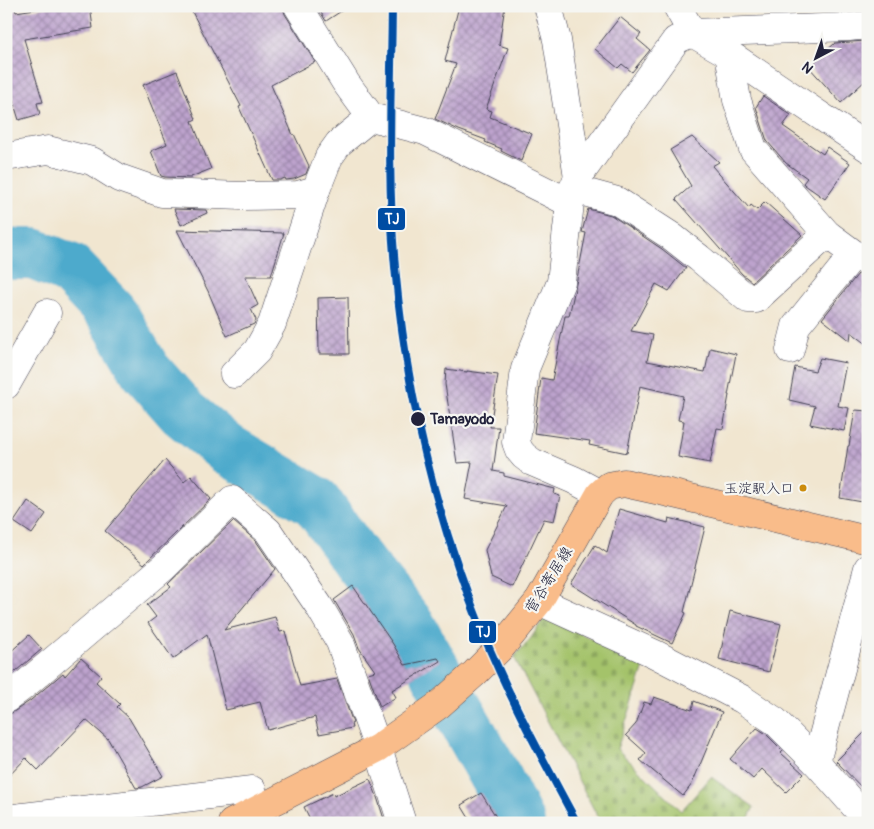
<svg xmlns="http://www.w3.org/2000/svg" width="874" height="829" font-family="Pangolin,'Klee One',sans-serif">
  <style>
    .cemetery { fill: url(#cemetery-stones); stroke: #637253 }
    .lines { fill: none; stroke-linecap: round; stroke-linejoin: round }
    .river { stroke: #4daacc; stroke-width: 52 }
    .building { fill: url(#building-cross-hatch) }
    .minor-casing { stroke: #413f51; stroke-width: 29 }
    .major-casing { stroke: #413f51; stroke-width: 29 }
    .minor { stroke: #fff; stroke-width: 28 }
    .major { stroke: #f9bc8a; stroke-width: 28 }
    .rail-1-casing { stroke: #f6f6f2; stroke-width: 11 }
    .rail-1 { stroke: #004da3; stroke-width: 8 }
    .stop-dot { fill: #22223b; stroke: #f6f6f2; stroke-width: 2 }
    .bus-dot { fill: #cc8c0c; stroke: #f6f6f2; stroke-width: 2 }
    .labels { text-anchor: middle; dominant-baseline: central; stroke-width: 4.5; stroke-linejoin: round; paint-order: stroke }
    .bus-label { font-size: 14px; fill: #22223b; stroke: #f6f6f2; text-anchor: end }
    .stop-label { font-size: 15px; font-weight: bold; fill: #22223b; stroke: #f6f6f2; text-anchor: start }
    .street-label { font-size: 15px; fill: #22223b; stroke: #f6f6f2 }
    .line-badge { stroke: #f6f6f2; stroke-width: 2 }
    .badge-label { font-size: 14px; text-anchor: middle; font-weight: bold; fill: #fff }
  </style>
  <defs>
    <pattern id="cemetery-stones" width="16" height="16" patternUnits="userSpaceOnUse" patternTransform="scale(1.25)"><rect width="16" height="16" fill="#a4c36b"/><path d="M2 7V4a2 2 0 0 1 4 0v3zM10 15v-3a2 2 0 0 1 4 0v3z" fill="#8da75e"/></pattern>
    <pattern id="building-cross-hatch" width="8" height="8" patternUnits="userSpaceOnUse" patternTransform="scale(1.25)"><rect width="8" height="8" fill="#bda3cd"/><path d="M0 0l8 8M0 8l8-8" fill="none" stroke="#9984a8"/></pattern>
  </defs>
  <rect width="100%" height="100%" fill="#f6f6f2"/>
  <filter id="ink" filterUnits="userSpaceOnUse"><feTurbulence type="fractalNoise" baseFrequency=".02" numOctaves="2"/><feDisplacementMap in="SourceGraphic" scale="10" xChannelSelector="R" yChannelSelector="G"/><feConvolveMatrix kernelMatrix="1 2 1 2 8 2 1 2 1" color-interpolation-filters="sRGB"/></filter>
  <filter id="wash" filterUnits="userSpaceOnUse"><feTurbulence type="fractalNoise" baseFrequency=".0096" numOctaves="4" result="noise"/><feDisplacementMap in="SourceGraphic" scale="20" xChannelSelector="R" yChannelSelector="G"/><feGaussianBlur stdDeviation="1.12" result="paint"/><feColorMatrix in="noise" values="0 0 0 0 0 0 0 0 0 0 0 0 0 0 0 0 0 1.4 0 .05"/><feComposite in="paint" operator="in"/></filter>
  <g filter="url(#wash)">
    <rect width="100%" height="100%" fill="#f1e6d0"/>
    <polygon class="cemetery" points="545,617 645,664 617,749 681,811 711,777 754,807 746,823 601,823 514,657 531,638"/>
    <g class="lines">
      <polyline class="river" points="6,254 33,254 70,269 111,312 145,370 183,413 227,449 316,502 356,558 410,626 497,779 519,823"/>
    </g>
    <g id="blocks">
      <g class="building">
        <polygon points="6,6 14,6 16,12 54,6 90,6 93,28 24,39 43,102 37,103 40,114 19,120 6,78"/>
        <polygon points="189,6 282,6 285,14 315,62 271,85 293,135 294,134 309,166 306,174 294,179 286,180 285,178 280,180 272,180 239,107 241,106"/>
        <polygon points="317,6 349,6 326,21"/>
        <polygon points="459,6 505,6 499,45 508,48 486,109 492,111 490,117 532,134 521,161 501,151 502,149 485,142 486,140 459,130 435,119 456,64 445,61"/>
        <polygon points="620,17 641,34 637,39 650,50 632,72 622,64 618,68 595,49"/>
        <polygon points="866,41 868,43 868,78 841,103 809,67 835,43"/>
        <polygon points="177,71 196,119 192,121 211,169 191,177 192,178 165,177 161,176 151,151 167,144 143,85"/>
        <polygon points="763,96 791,115 783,126 823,154 827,147 850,163 825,199 805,185 803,183 807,178 786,163 767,141 756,107"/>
        <polygon points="692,137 719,162 712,166 749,208 751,205 757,210 765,202 802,235 752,282 742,274 676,199 691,186 670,150"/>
        <polygon points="174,209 206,210 207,213 181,225"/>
        <polygon points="588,209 611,215 662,249 686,268 669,291 656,284 631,331 653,335 647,361 705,372 710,348 736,354 728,395 729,395 723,429 717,428 710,463 678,457 684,421 678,420 683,396 640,386 627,453 589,445 590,441 534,433 541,378 552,380 565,316 569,316 576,284 586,233 582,232"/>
        <polygon points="177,230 284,233 271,276 245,276 258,305 251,309 256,320 254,324 227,336 208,291"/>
        <polygon points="858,274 868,278 868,345 851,332 850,341 822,319"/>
        <polygon points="348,297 349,354 319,354 318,298"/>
        <polygon points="820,358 846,363 838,406 849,408 844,431 810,424 815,406 789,400 795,367 815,371"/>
        <polygon points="446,369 467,372 467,371 498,375 490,427 499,427 493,471 504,473 504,476 555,489 554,494 560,496 554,521 544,519 512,587 491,577 485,550 507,506 465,499 472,462 457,463 445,384"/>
        <polygon points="855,410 868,411 868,503 840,498 848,446 849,446"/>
        <polygon points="165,460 184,482 191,476 211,499 144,564 105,531"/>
        <polygon points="28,501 46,514 32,534 14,522"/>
        <polygon points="619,509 668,523 669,518 705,527 684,612 686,613 672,643 636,626 636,625 571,584 595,545 607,553"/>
        <polygon points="233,521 256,541 275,569 224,630 275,617 280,632 285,631 300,686 337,679 353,723 351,724 352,728 319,734 315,717 268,730 260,702 226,710 207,634 173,659 148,623 156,617 147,605 171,587 168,584"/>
        <polygon points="353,586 393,644 405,665 438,658 440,661 392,690 396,697 380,707 368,673 375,671 359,648 354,634 334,600"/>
        <polygon points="730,611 781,624 769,672 719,659"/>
        <polygon points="29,635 42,649 10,676 6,672 6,656"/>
        <polygon points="81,658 101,676 96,682 120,704 117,707 129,718 163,776 142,787 136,788 108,739 86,720 38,770 26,758 6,779 6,717 31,700 63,673 65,676"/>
        <polygon points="654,697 692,710 694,701 722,712 692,784 683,796 640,760 646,753 626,735 636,724 644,702 651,704"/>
        <polygon points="757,728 765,733 783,751 781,753 804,774 786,792 762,769 753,779 730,759"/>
        <polygon points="868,729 868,794 836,761"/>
        <polygon points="370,779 376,794 384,819 377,823 312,823 304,807 333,793 334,796"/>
        <polygon points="481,793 500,823 472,823 461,805"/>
      </g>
    </g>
  </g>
  <g filter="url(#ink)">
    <use href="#blocks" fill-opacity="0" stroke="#413f51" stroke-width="1"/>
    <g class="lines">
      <defs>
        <g id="minor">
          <polyline points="298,6 346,83 371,117 425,131 570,203"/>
          <polyline points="548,6 557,40 578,177"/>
          <polyline points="677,6 692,33 729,54 868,148"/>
          <polyline points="729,54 737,100 753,149 827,234 854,254 868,262"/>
          <polyline points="6,157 48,150 92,161 119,178 162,193 242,196 298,195 316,190 329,157 339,143 371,117"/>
          <polyline points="573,189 617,201 671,236 699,258 748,299 756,299 827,234"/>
          <polyline points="790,350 796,326 854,254"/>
          <polyline points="234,374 257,351 272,324 316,190"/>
          <polyline points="6,385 47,313"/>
          <polyline points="600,494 574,480 532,462 524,456 519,450 516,442 525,369 561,282 570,203 573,189 578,177 676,40 692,33 849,27 868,25"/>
          <polyline points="539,601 655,654 742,699 775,721 816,762 868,821"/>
          <polyline points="6,699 22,687 164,567 232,500 268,531 319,606 340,642 378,748 402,823"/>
          <polyline points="816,762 868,568"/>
          <polyline points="6,819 252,790 257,809"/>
        </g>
        <polyline id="major" points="232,823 378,748 439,705 475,673 502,646 539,601 600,494 609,486 624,483 665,492 868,540"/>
      </defs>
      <use href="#minor" class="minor-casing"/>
      <use href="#major" class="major-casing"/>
      <use href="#minor" class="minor"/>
      <use href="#major" class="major"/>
      <defs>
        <path id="rail-1" d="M392,6C391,93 387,180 395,267C406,391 435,515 482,631C509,697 543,760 577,823"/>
      </defs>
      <use href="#rail-1" class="rail-1-casing"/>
      <use href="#rail-1" class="rail-1"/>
    </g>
  </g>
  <circle class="stop-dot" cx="418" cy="419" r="8"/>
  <circle class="bus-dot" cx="803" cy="488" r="4.5"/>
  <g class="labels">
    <g class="bus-label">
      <text x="794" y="488">玉淀駅入口</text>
    </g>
    <g class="stop-label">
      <text x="430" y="419">Tamayodo</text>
    </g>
    <g class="street-label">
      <text transform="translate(549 580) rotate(-58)">菅谷寄居線</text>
    </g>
  </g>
  <g class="line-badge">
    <rect x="377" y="207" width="29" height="24" rx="5" fill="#004da3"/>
    <rect x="468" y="620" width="29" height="24" rx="5" fill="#004da3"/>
  </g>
  <g class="badge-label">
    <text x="392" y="224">TJ</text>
    <text x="483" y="637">TJ</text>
  </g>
  <rect width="874" height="829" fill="none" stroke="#f6f6f2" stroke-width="25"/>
  <g transform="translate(816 58) rotate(221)" stroke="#f6f6f2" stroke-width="4" paint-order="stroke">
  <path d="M0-4L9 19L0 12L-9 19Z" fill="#22223b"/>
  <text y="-8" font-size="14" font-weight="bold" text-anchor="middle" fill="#22223b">N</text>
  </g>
</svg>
